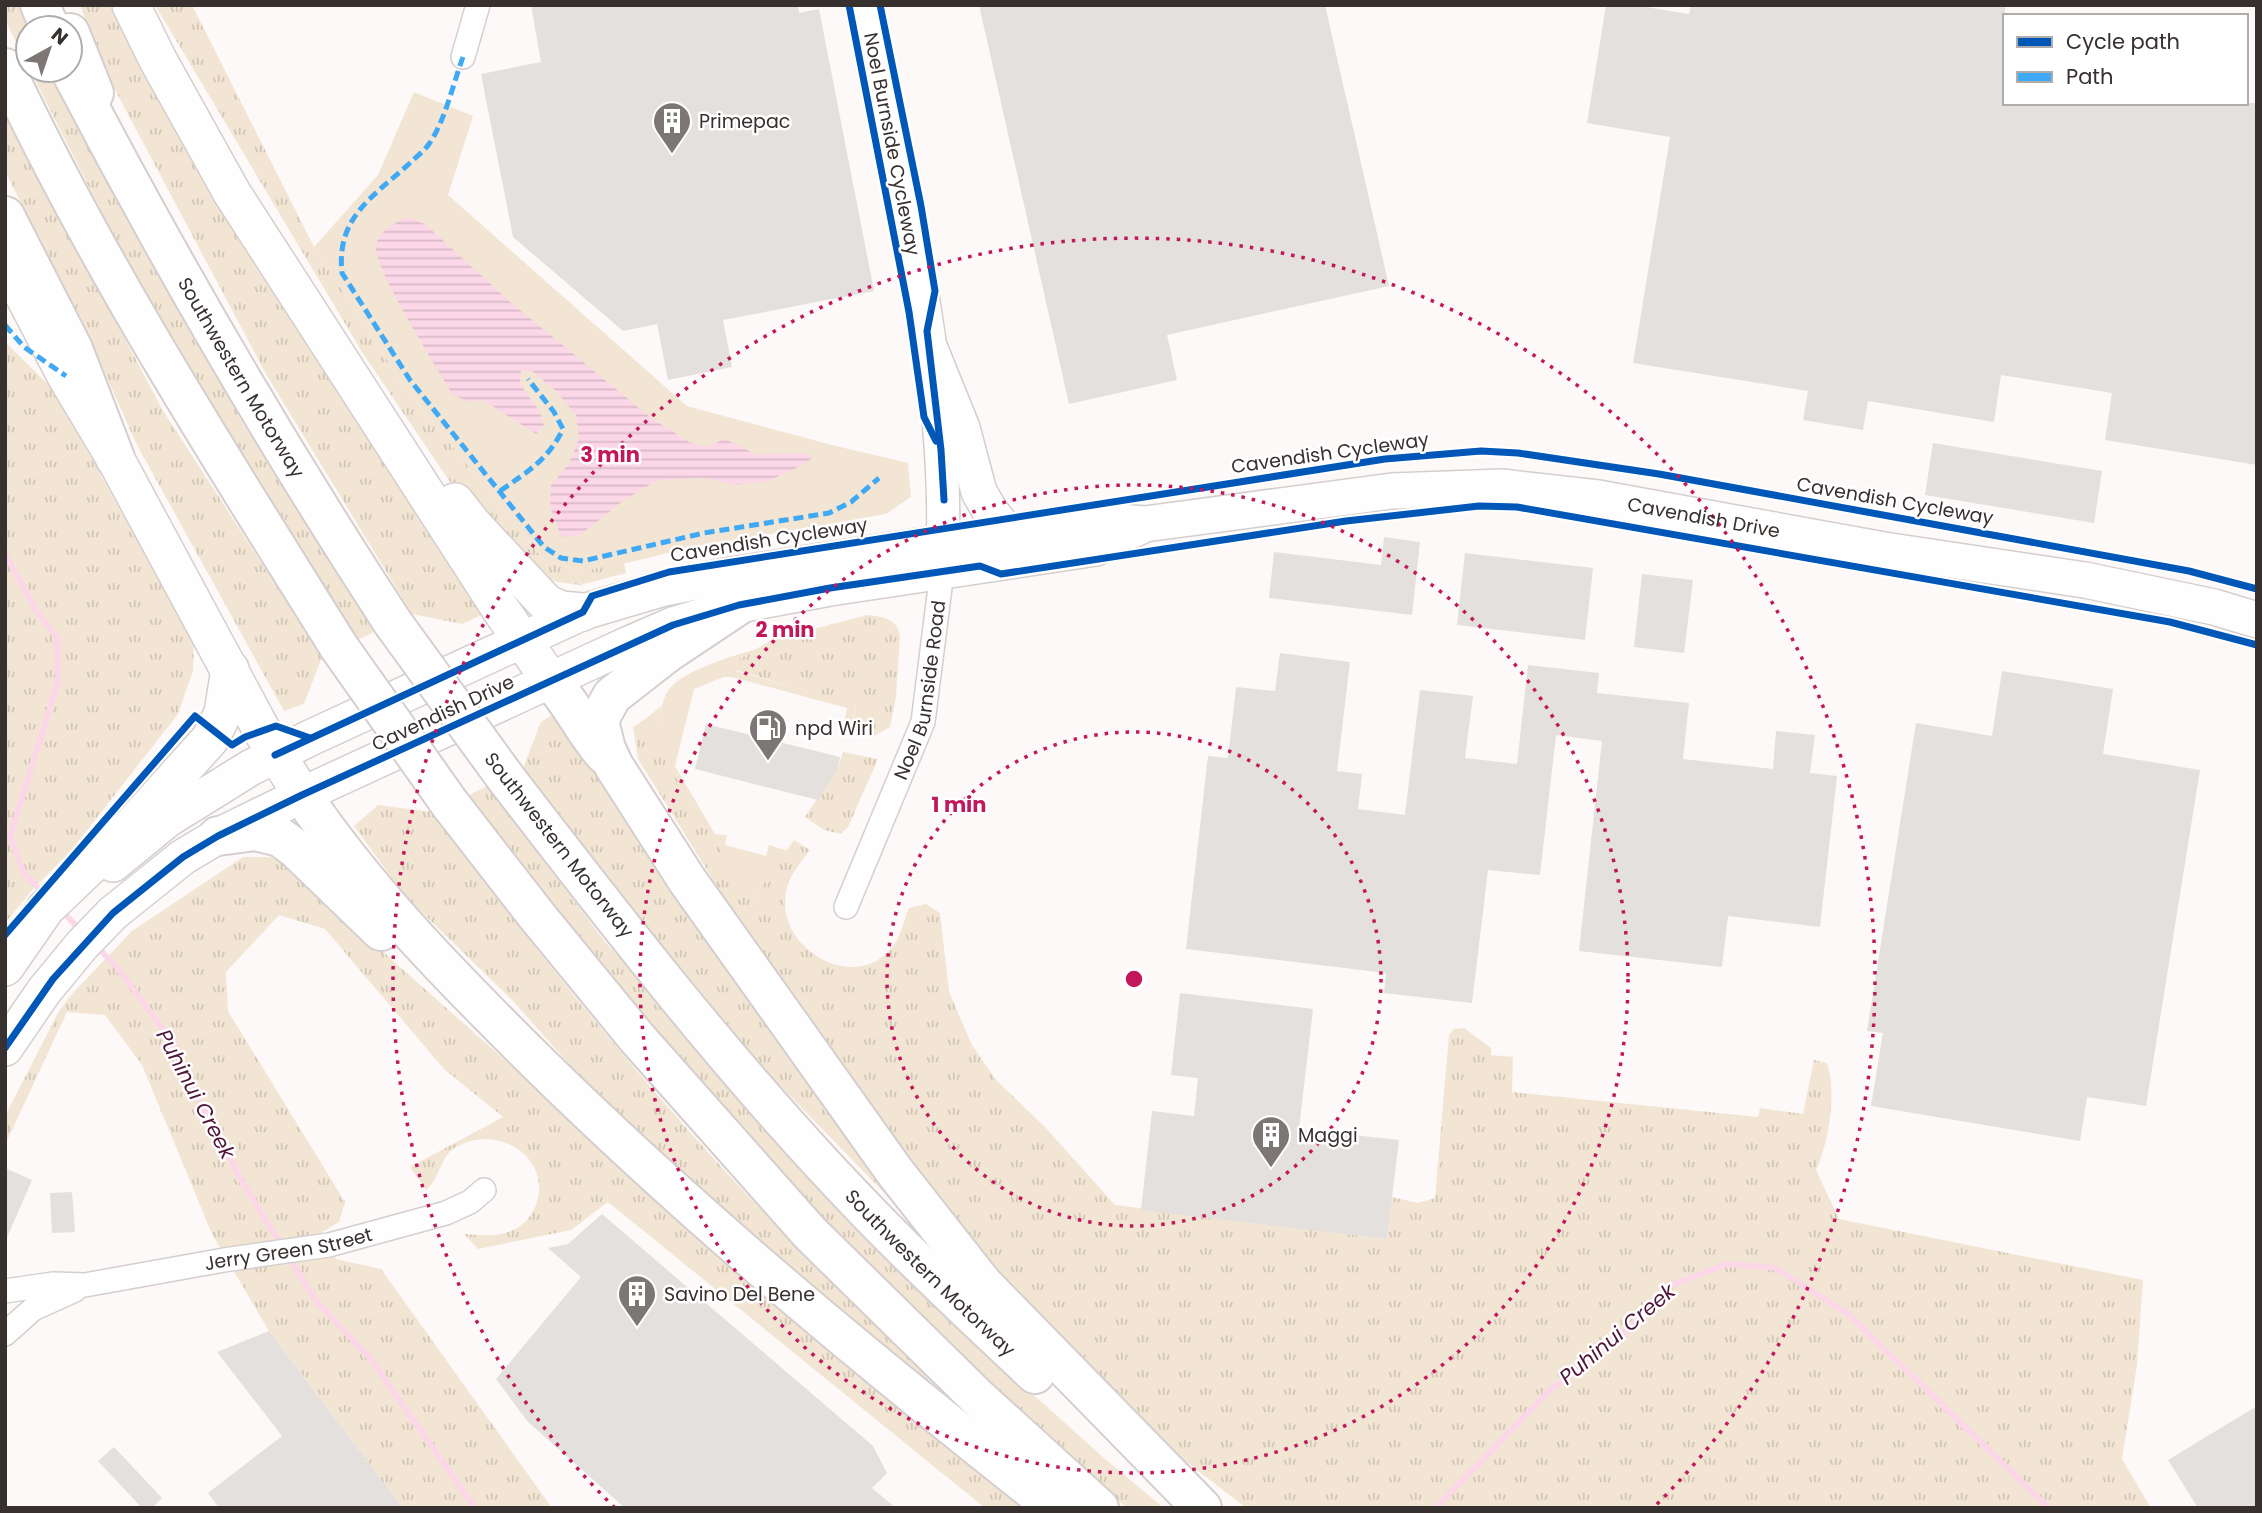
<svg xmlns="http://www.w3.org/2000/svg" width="2262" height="1513" font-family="Poppins,sans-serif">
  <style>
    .grass { fill: url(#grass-tufts) }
    .green { fill: #f3e5d3 }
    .water { fill: url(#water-rules) }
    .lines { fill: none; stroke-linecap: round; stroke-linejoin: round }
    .stream { stroke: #fbd7e8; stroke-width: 6 }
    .building { fill: #e4e0de }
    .minor-casing { stroke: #d4cfce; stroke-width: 26 }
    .secondary-casing { stroke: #d4cfce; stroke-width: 35 }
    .primary-casing { stroke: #d4cfce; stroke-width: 38 }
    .trunk-casing { stroke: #d4cfce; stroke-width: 40 }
    .motorway-casing { stroke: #d4cfce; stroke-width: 42 }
    .minor { stroke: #fffefe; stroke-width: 23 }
    .secondary { stroke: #fffefe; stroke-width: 32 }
    .primary { stroke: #fffefe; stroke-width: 35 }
    .trunk { stroke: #fffefe; stroke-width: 37 }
    .motorway { stroke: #fffefe; stroke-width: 38 }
    .motorway-bridge-casing { stroke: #d4cfce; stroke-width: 42; stroke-linecap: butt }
    .motorway-bridge { stroke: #fffefe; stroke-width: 38 }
    .quiet { stroke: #3fa9f5; stroke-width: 5; stroke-dasharray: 10 5; stroke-linecap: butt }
    .cycleway-casing { stroke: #fff; stroke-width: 11 }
    .cycleway { stroke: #0057b8; stroke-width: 7 }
    .ring { fill: none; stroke: #c2185b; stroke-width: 3.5; stroke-dasharray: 3.5 7 }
    .labels { text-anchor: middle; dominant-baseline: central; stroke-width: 5; stroke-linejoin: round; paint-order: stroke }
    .poi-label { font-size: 19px; fill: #36302e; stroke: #fff; text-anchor: start }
    .street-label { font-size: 19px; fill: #36302e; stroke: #fff }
    .water-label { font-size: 21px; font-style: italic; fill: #4f1538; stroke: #fff }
    .centre { fill: #c2185b; stroke: #fff; stroke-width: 3.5 }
    .ring-label { font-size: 21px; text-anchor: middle; font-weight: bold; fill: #c2185b; stroke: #fff; stroke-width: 5; stroke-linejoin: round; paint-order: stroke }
  </style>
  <defs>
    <pattern id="grass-tufts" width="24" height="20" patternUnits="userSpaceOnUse" patternTransform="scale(1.75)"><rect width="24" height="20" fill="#f3e5d3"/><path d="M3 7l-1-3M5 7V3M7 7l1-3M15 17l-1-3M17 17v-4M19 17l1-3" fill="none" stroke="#d1c5b5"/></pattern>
    <pattern id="water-rules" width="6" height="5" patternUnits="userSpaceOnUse" patternTransform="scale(1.75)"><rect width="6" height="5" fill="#fbd7e8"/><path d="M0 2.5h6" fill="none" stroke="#d8b9c7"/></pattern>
  </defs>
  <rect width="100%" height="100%" fill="#fdf9f8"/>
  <g class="grass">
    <polygon points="5,5 21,5 32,28 28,28 28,66 5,20"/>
    <polygon points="80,5 118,5 488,612 462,624 412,614 266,374 105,71"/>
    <polygon points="155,5 192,5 314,247 406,389 544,560 582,571 624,562 626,573 580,585 557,582 533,574 450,482 362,352"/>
    <polygon points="30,70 52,70 81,132 245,427 376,631 357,640 171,341 96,201"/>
    <polygon points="5,103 32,162 162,409 322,657 304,704 284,711 137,445 93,347 5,171"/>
    <polygon points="5,342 53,389 194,643 193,671 178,714 70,852 33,889 5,923"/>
    <path d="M867,615C882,616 898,619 900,636L896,697L890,727L874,736L850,728L856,706L736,670L737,660L772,640Z"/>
    <path d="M661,706L660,715L650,734L752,900L794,840L810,850C800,863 789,876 786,892C775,945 848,992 888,952C900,941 903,923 909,908L926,904L940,913L949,992L972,1045L996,1080L1045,1127L1115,1205L1387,1239L1392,1197L1418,1203L1435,1198L1449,1035L1454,1029L1464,1028L1491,1048V1055L1513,1057L1512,1092L1758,1117L1760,1108L1803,1114L1814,1060L1827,1063C1837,1091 1829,1143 1816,1170L1839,1219L2143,1280L2137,1365L2122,1459L2151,1508H1246L1170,1449L1047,1332L905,1152L752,942L638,759L633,727L648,717Z"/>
    <polygon points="555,713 962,1273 763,1068 610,881 523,768 541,722"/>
    <polygon points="843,752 878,759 848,827 841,834 824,830 805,817 838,768"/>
    <polygon points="487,786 606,943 977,1344 1104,1458 1164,1508 1127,1508 1063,1455 827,1221 683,1066 586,949 467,796"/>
    <path d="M378,805L432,812C524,936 620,1056 724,1170C790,1241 861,1309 929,1378L919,1389L621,1122L512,1000L405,896L354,826Z"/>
    <path d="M243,857H271L286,865H296L392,960L523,1076L647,1193L975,1463L1035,1508H985L608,1202L571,1230L478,1249L464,1234C480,1235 496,1237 511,1231C531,1224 543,1199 538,1178C530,1143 485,1129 456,1147C440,1156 440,1179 426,1190L410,1167L503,1117L444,1069L325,929L279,915L226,972L228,1011L345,1202L339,1222L322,1232L336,1259L381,1269L552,1508H403L269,1331L212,1234L142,1065L105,1015L67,1012L5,1145V1116L58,1013L70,996L132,931Z"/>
  </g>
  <g class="green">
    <polygon points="414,92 473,116 448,195 687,406 832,445 908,463 911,497 886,514 684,549 631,562 582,571 544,560 406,389 314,247 378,175"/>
    <path d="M761,648L737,660L736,671L856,705L850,728L843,727L847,708L732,677H724L694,689L675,766L715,834L727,835L725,845L766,856L769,845L788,851L751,901L649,734C653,728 658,721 660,714C662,705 664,696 670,688C684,670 738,654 761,648Z"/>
  </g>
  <path class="water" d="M406,217L425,224L509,301L650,417L689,442L706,447L725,439L757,455L798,453L815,456L801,466L768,481L737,485L704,478L658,480L624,500L580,535L561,537L550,507L551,485L569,464L579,438L576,415L556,391L532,371L521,370L520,384L540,412L544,426L536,434L483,400L469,402L453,395C439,371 373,268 376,246C379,230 393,225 406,217Z"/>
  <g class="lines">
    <g class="stream">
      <polyline points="5,554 37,612 57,637 58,682 10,836 24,873 44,894"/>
      <polyline points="62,911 81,931"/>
      <polyline points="96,946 116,966 174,1044 203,1108 243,1183 283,1248"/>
      <polyline points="289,1257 316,1301 370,1358 475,1508"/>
      <polyline points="1436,1508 1549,1391 1615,1342 1669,1286 1727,1264 1776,1268 1848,1314 2049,1508"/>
    </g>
  </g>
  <g class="building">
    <polygon points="531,5 798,5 799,13 819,9 874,291 723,320 732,367 668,380 657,324 623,331 513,237 481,74 541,62"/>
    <polygon points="979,5 1325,5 1389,286 1167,335 1177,380 1069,404"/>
    <polygon points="1606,5 1634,5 1689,14 1691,5 1995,5 2005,7 2005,103 2257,103 2257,465 2105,440 2112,393 2001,375 1994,422 1868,401 1863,430 1803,420 1808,391 1633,363 1670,137 1587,123"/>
    <polygon points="1933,443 2102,471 2094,523 1925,495"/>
    <polygon points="1384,537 1420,542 1412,615 1269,598 1274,552 1381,565"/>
    <polygon points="1465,553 1593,568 1585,640 1457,625"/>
    <polygon points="1642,574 1693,580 1684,653 1634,647"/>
    <polygon points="1280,653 1350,662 1337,771 1362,774 1358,809 1405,815 1420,690 1473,696 1465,758 1517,764 1528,665 1599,673 1597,693 1689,703 1683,759 1773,769 1776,731 1815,735 1810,773 1837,776 1820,927 1728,916 1722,967 1579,951 1602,741 1556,735 1540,875 1488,870 1472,1003 1384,993 1386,973 1186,949 1208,756 1228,758 1236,687 1275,691"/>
    <polygon points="2002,671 2113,689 2103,754 2200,770 2146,1106 2087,1097 2080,1141 1871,1106 1883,1033 1867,1031 1916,723 1992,736"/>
    <polygon points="706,724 840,757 838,768 818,800 695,769"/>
    <polygon points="1180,993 1313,1009 1299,1129 1399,1140 1387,1239 1141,1210 1152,1111 1194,1116 1198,1078 1171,1075"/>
    <polygon points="5,1168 32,1180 5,1242"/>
    <polygon points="72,1192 75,1232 52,1233 50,1193"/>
    <polygon points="602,1214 873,1446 887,1473 872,1488 896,1508 625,1508 528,1422 496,1379 581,1277 548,1248 568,1244"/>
    <polygon points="269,1331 403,1508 219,1508 208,1493 282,1436 217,1352"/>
    <polygon points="2257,1406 2257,1508 2198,1508 2168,1460"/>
    <polygon points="114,1447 162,1498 152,1508 142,1508 98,1461"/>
  </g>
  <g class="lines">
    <defs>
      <g id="minor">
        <polyline points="463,57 478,5"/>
        <path id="s1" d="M846,907L923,722L942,572"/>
        <path id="s2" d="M5,1291L53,1284L85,1285L224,1260L329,1245L446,1213L470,1202L484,1190"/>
        <polyline points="5,1334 33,1309 75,1290"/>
      </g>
      <path id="secondary" d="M865,5C901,185 952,384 942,567"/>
      <g id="primary">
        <polyline points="930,349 962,428 979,492 990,511 1008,533"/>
        <path id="s3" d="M113,864L168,819L250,768L310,738L583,612L664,588L731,575L1088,520L1145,524L1392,491L1502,487L1598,498L1884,550L2085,580L2214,607L2257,620"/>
        <polyline points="5,1048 44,991 82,945 113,913 183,857 218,836 302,795 629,644 673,625 739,605 830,588 1096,548 1143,525"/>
      </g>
      <g id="trunk">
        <polyline points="131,5 158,60 232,193 501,610 551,681"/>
        <polyline points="5,259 66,376 115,458 262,731 302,795"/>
        <polyline points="455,502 474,526 546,603 561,610 583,612"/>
        <polyline points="5,967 46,908 130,828 210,739 223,713 230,669"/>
      </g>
      <g id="motorway">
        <polyline points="40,5 50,28"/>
        <polyline points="70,33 94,93"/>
        <path d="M5,68C100,270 221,458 339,647"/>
        <path id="s4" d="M70,70C169,260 276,444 393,623"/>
        <polyline points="5,216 73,349 115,458"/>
        <polyline points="739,605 667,653 612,696 601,716 600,725 606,749 614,766 687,880 895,1172 983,1284 1202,1508"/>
        <path d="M551,681C572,703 584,732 605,755"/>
        <path id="s5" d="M505,777C618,924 732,1071 860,1204C916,1263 976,1318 1035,1374"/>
        <path d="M302,795C370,895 453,979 539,1064C701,1223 877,1368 1055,1508"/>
        <polyline points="450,804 537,916 637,1038 810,1233 978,1398 1099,1508"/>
        <polyline points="218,836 255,831 280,837 296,849 381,931"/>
      </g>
    </defs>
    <use href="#minor" class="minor-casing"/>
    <use href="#secondary" class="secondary-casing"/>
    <use href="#primary" class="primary-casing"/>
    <use href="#trunk" class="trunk-casing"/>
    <use href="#motorway" class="motorway-casing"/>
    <use href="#minor" class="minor"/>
    <use href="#secondary" class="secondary"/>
    <use href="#primary" class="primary"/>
    <use href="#trunk" class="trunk"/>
    <use href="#motorway" class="motorway"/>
    <defs>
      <g id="motorway-bridge">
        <polyline points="393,623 505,777"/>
        <polyline points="339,647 450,804"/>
      </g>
    </defs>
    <use href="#motorway-bridge" class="motorway-bridge-casing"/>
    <use href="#motorway-bridge" class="motorway-bridge"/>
    <g class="quiet">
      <path d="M463,57C453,84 445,121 429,144C424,151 416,157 410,163C373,197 336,217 342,273L410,380L544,547L561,558L583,561L704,533L829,513L851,502L879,478"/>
      <polyline points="5,325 24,347 66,376"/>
      <path d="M500,491C527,472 548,460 563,429L554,412L528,379"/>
    </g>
    <defs>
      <g id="cycleway">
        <polyline points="849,5 909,312 924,417 936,441"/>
        <polyline points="880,5 921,206 935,291 927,331 941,450 944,500"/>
        <polyline points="275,755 583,612 592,596 669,572 1385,459 1481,451 1518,453 1659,474 2189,571 2257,589"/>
        <polyline points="5,935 195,716 232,745 245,737 276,726 310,738"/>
        <polyline points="5,1048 53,979 113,913 183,857 218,836 302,795 673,625 739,605 830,588 980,566 1001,574 1346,521 1479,506 1517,507 2170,622 2257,645"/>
      </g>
    </defs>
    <use href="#cycleway" class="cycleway-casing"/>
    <use href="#cycleway" class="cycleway"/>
  </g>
  <g class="ring">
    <circle cx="1134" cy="979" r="247"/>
    <circle cx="1134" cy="979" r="494"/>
    <path d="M615 1508A741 741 0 1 1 1653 1508"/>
  </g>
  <defs>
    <symbol id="building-pin" viewBox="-11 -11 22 30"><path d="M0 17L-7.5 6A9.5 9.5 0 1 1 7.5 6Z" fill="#7c7675" stroke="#fff"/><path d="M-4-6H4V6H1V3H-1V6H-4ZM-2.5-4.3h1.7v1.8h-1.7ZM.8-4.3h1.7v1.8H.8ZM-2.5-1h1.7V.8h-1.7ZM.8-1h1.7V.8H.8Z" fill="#fff"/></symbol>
    <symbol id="fuel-pin" viewBox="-11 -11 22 30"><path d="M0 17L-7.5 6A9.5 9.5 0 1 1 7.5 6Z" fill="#7c7675" stroke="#fff"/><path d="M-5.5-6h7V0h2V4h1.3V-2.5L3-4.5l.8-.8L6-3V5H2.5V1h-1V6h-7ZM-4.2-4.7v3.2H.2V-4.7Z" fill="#fff"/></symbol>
  </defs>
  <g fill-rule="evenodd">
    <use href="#building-pin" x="650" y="99" width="44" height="60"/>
    <use href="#fuel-pin" x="746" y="706" width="44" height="60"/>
    <use href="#building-pin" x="1249" y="1113" width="44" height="60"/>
    <use href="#building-pin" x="615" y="1272" width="44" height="60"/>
  </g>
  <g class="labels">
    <g class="poi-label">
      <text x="699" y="121">Primepac</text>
      <text x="795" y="728">npd Wiri</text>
      <text x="1298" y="1135">Maggi</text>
      <text x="664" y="1294">Savino Del Bene</text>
    </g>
    <g class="street-label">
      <text transform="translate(892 144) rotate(79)">Noel Burnside Cycleway</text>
      <text stroke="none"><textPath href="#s4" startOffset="352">Southwestern Motorway</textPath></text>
      <text transform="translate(1330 453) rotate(-8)">Cavendish Cycleway</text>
      <text transform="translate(1895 501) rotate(10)">Cavendish Cycleway</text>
      <text stroke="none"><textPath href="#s3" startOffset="1670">Cavendish Drive</textPath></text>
      <text transform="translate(769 540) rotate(-9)">Cavendish Cycleway</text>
      <text stroke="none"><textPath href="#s1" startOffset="231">Noel Burnside Road</textPath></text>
      <text transform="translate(443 713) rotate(-25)">Cavendish Drive</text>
      <text transform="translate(559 845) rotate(52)">Southwestern Motorway</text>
      <text stroke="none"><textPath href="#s2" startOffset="287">Jerry Green Street</textPath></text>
      <text stroke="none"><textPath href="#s5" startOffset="654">Southwestern Motorway</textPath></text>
    </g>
    <g class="water-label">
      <text transform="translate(196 1094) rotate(62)">Puhinui Creek</text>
      <text transform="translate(1617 1334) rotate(-40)">Puhinui Creek</text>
    </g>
  </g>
  <circle cx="1134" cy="979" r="10" class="centre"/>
  <g class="ring-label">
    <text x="610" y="462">3 min</text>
    <text x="785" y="637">2 min</text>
    <text x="959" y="812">1 min</text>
  </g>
  <rect width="2262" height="1513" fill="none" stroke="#36302e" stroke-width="14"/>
  <rect x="2003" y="14" width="245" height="91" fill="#ffffff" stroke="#afacab" stroke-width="2"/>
  <rect x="2017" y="37" width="35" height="10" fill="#0057b8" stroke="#afacab" stroke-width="2"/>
  <text x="2066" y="49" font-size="21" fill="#36302e">Cycle path</text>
  <rect x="2017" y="72" width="35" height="10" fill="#3fa9f5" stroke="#afacab" stroke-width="2"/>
  <text x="2066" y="84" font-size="21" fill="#36302e">Path</text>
  <g transform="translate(49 49) rotate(40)"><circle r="33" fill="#ffffff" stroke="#afacab" stroke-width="2"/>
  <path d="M0-5L12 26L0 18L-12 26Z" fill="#7c7675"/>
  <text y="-10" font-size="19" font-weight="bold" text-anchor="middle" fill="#36302e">N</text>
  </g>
</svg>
